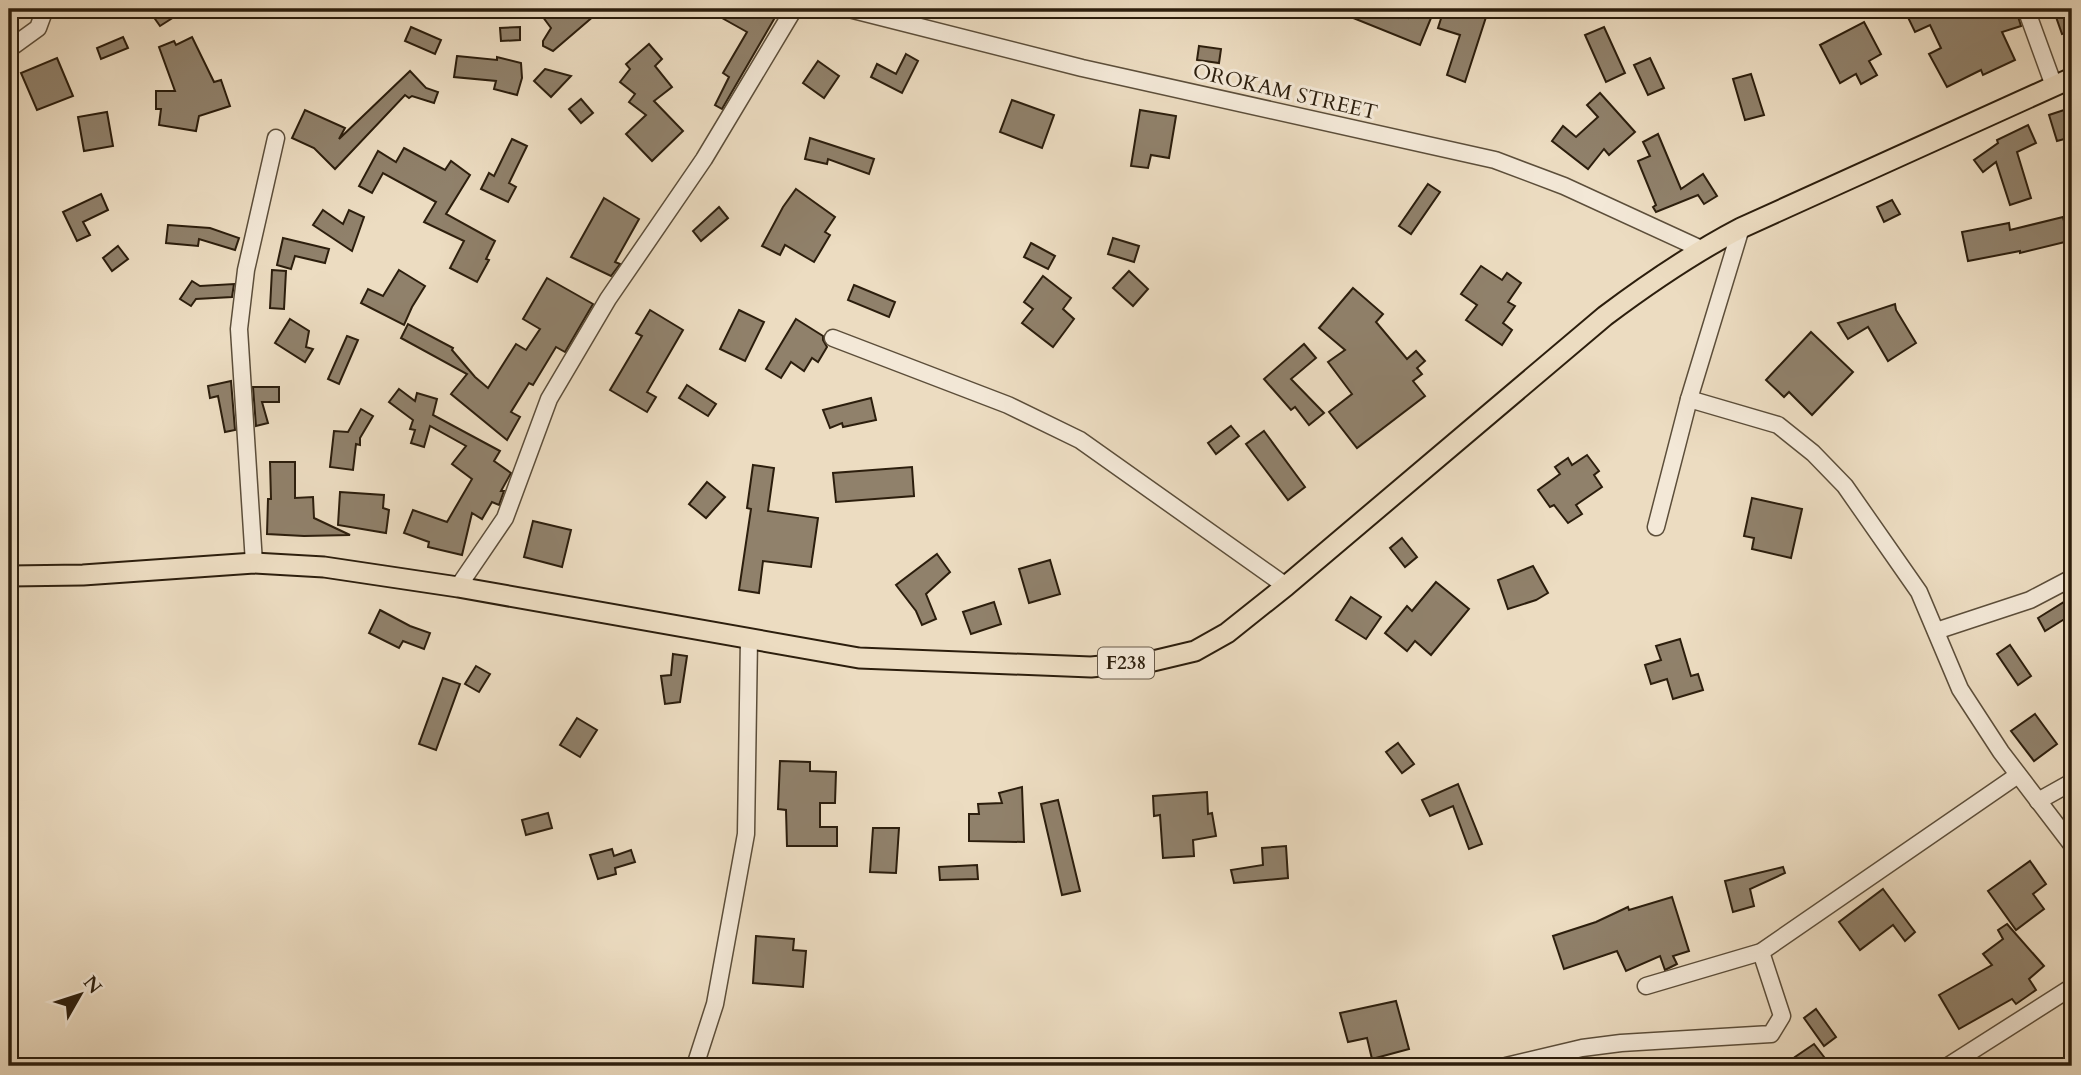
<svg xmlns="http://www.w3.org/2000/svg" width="2081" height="1075" font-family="Cardo,serif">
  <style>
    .building { fill: #90816b; stroke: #2c1e0d; stroke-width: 2 }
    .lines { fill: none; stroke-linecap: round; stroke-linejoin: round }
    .minor-casing { stroke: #5c4e3a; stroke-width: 19 }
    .major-casing { stroke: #2c1e0d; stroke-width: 23 }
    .minor { stroke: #f3e8d7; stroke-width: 16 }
    .major { stroke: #ecdcc1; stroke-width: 19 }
    .labels { text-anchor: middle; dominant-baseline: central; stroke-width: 6; stroke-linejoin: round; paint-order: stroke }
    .shield { fill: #f3e8d7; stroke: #685b4a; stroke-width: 2 }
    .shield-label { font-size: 19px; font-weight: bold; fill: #2c1e0d }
    .street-label { font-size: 21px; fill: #2c1e0d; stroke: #f3e8d7 }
  </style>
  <rect width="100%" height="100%" fill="#ecdcc1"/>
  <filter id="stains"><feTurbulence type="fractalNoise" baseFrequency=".00286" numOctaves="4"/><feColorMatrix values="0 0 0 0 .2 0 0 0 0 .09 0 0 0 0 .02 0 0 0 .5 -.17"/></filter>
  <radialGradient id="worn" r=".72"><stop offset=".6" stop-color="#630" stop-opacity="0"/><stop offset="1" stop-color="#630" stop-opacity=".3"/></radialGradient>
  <g class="building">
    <polygon points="148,9 168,9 174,17 160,26"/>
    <polygon points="537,9 602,9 553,51 543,46 543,41 551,28"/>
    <polygon points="706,9 767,9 777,14 722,109 715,105 729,77 723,73 747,32"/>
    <polygon points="1331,9 1385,9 1408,18 1411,10 1431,18 1420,45"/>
    <polygon points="1444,9 1463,9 1486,17 1465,82 1447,75 1460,35 1438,28"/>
    <polygon points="1904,9 1991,9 1995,17 2016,10 2021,26 2002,32 2015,60 1983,75 1981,70 1947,87 1929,54 1941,48 1930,25 1915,32"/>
    <polygon points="2069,9 2072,17 2072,31 2062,34 2055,14"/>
    <polygon points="1864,22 1881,54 1869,61 1877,75 1861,84 1856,74 1840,83 1820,45"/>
    <polygon points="411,27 441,40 435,54 405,41"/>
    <polygon points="520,27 520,40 501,41 500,28"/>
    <polygon points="1604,27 1625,73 1606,82 1585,35"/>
    <polygon points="123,37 128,48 101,59 97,48"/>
    <polygon points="192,37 214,82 221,80 230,106 199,116 196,131 159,125 161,109 156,109 156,91 175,91 159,47 174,41 176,45"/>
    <polygon points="649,44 662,59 655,66 672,87 654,101 683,131 652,161 626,134 646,115 629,102 635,94 620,82 630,69 626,64"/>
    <polygon points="1199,46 1221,49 1219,63 1197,60"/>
    <polygon points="906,54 918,61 902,93 871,77 877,64 896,74"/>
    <polygon points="457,56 497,60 497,57 521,63 522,78 517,95 494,89 496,81 454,77"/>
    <polygon points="57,58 73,96 37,110 21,73"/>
    <polygon points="1650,58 1664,88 1648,95 1634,65"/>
    <polygon points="818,61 839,76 824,98 803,83"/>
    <polygon points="545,69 571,76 551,97 534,81"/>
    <polygon points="410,71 426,88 438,92 434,103 412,96 409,98 405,95 335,169 314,148 292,138 305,110 345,128 339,139"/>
    <polygon points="1751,74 1764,115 1745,120 1733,79"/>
    <polygon points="1600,93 1635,132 1609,155 1604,149 1588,169 1552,141 1563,126 1576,137 1598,117 1587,105"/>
    <polygon points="581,99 593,113 581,123 569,109"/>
    <polygon points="1012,100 1054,115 1042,148 1000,132"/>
    <polygon points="2067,109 2072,128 2072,137 2057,141 2049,115"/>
    <polygon points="1140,110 1176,116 1169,158 1151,155 1148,168 1131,166"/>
    <polygon points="107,112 113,146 84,151 78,117"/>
    <polygon points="2028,125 2036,143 2017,152 2031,198 2010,205 1996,162 1983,172 1974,160 1998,143 1997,140"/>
    <polygon points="1658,134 1681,189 1703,174 1717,196 1704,204 1698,195 1656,212 1653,207 1656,205 1638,161 1650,156 1643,142"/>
    <polygon points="810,138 874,159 869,174 828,159 827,164 805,159"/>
    <polygon points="512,139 527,146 509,183 516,187 508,202 481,189 489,173 494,176"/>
    <polygon points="404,148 445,170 451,161 470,175 446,214 495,241 486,259 489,260 477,282 450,268 464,241 424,222 436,202 383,173 372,193 359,186 378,151 396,162"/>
    <polygon points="1428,184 1440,192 1411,234 1399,226"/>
    <polygon points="796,189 835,217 825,232 830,235 814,262 785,245 780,255 762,246 783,207"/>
    <polygon points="101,194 108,210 83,222 90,235 77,241 63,212"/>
    <polygon points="604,198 639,219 615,262 620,264 611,276 571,257"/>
    <polygon points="1892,200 1900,214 1884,222 1877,207"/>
    <polygon points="719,207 728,218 701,241 693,231"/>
    <polygon points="323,210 343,224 349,210 364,217 352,251 313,225"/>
    <polygon points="2063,217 2069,241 2020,253 2020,251 1968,261 1962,232 2009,223 2010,230"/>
    <polygon points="168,225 210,228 239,238 235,250 199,239 198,246 166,243"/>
    <polygon points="283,238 329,249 325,263 295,256 291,269 277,265"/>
    <polygon points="1113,238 1139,246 1134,262 1108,254"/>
    <polygon points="1031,243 1055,256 1048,269 1024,257"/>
    <polygon points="118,246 128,259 112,271 103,258"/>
    <polygon points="1481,266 1502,280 1507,273 1521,283 1508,302 1515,306 1503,323 1512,330 1502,345 1466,320 1477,305 1461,294"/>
    <polygon points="272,270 286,271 284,309 270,308"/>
    <polygon points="399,270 425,286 412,307 404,325 361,303 368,289 383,296"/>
    <polygon points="1129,271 1148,289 1133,306 1113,288"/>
    <polygon points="1043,276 1071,298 1063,309 1074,319 1053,347 1022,323 1033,309 1024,302"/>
    <polygon points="547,278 593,304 565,352 556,347 533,385 529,383 511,412 520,417 507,440 451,394 467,374 401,338 408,324 453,348 452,350 475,377 488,388 516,344 526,350 540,329 523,319"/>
    <polygon points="192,281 200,286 234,284 232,297 196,299 191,306 180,299"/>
    <polygon points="854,285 895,302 889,317 848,300"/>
    <polygon points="1353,288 1383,314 1376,322 1407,359 1416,351 1425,361 1417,368 1422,374 1413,381 1425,396 1357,448 1329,412 1352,394 1328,362 1345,350 1319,328"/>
    <polygon points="1895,304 1896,310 1916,343 1888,361 1868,327 1848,339 1838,323"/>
    <polygon points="650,310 683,330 647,392 656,397 647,412 610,390 642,336 636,333"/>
    <polygon points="739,310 764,322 745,361 720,349"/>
    <polygon points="290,319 309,331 306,347 313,349 305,362 275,343"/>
    <polygon points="796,319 823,336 823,340 827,347 818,362 812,358 804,371 791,362 781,378 766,369"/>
    <polygon points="1811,332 1853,372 1812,415 1789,392 1784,397 1766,380"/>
    <polygon points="347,336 358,340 339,384 328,379"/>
    <polygon points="1304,344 1316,358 1291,379 1324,413 1309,425 1295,407 1291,410 1264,379"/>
    <polygon points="231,381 235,430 225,432 218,396 210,398 208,386"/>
    <polygon points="687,385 716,404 708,416 679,398"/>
    <polygon points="253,387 279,387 279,402 262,402 268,423 256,426"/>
    <polygon points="399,389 415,401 417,393 437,399 433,415 500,451 494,461 511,473 501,491 504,491 499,505 492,502 482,519 472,513 462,555 428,547 429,542 404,533 413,510 447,522 472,479 452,464 466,446 430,426 424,447 411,443 415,430 410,429 413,420 389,402"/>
    <polygon points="871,398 876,420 843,427 842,423 830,428 823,410"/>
    <polygon points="361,409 373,416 360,438 360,445 356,444 353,470 330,467 334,431 348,432"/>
    <polygon points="1231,426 1239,436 1216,454 1208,443"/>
    <polygon points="1264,431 1305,487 1288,500 1246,444"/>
    <polygon points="1587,455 1599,471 1594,475 1602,487 1576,505 1582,514 1568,523 1554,505 1550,507 1538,490 1560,474 1555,467 1568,458 1572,465"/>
    <polygon points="270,462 295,462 295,498 313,497 314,518 350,535 304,536 267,534 268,499 271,499"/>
    <polygon points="753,465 774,468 768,511 818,518 811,567 763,561 759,593 739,590 751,509 747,508"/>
    <polygon points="912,467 914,496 836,502 833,473"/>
    <polygon points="707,482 725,497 706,518 689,504"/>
    <polygon points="340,492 384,495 383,508 389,510 386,533 338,525"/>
    <polygon points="1752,498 1802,509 1791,558 1752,549 1754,538 1744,536"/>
    <polygon points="533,521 571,530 562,567 524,557"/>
    <polygon points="1402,538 1417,557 1405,567 1390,548"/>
    <polygon points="937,554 950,572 926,594 936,619 922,625 916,611 896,585"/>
    <polygon points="1050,560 1060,594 1029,603 1019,569"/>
    <polygon points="1533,566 1548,593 1536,600 1508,609 1498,580"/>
    <polygon points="1436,582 1469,609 1431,655 1415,641 1407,651 1385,633 1407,606 1412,611"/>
    <polygon points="1351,597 1381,617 1366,639 1336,620"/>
    <polygon points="994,602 1001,624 971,634 963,612"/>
    <polygon points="2064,602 2071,615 2045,631 2038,618"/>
    <polygon points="380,610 410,626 430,633 424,649 403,641 399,648 369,633"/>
    <polygon points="1680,639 1691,676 1698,674 1703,690 1673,699 1667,679 1651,684 1645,665 1661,660 1656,646"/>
    <polygon points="2010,645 2031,676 2018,685 1997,654"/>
    <polygon points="673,654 687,656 680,702 665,704 661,676 671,675"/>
    <polygon points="476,666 490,674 479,692 465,684"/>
    <polygon points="443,678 460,684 436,750 419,744"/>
    <polygon points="2035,714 2057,744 2034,761 2011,731"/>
    <polygon points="577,718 597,730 580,757 560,745"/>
    <polygon points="1398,743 1414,764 1402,773 1386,752"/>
    <polygon points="780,761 810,762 810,771 836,772 835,803 820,803 820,827 837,827 837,846 787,846 786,810 778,809"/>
    <polygon points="1458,784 1482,844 1469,849 1453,806 1430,816 1422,800"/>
    <polygon points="1022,787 1024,842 969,841 969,814 979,814 978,804 1002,803 999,793"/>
    <polygon points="1207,792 1208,814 1212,813 1216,836 1193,840 1194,856 1163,858 1160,815 1154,816 1153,796"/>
    <polygon points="1058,800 1080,891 1062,895 1041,804"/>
    <polygon points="548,813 552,828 526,835 522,820"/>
    <polygon points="873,828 899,828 896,873 870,872"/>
    <polygon points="1286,846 1288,878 1234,883 1231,870 1263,865 1262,848"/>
    <polygon points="612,849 614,856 631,850 635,862 615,868 616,874 598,879 590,855"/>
    <polygon points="2030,861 2046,884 2033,894 2044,909 2016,930 1988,891"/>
    <polygon points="977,865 978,879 940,880 939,867"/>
    <polygon points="1783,867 1785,873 1750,889 1754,906 1733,912 1725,881"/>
    <polygon points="1883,889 1915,932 1905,941 1893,925 1860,950 1839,922"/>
    <polygon points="1672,897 1689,951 1673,956 1677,964 1665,970 1660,956 1626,971 1617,951 1564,969 1553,936 1596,922 1628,907 1629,910"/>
    <polygon points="2007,924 2044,966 2029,979 2036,990 2016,1004 2012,999 1959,1029 1939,995 1992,965 1983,954 2003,939 1998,930"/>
    <polygon points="756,936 794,939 793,950 806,951 803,987 753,983"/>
    <polygon points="1396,1001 1409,1049 1372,1059 1367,1038 1348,1042 1340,1013"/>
    <polygon points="1816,1009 1836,1037 1824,1046 1804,1018"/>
    <polygon points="1814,1044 1831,1066 1802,1066 1795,1057"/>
  </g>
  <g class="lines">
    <defs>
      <g id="minor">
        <polyline points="849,9 1082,68 1495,160 1564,186 1701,249"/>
        <polyline points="2026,9 2054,86"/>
        <polyline points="9,49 38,28 45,9"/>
        <polyline points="833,338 1008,405 1080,440 1286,586"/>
        <polyline points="1689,399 1778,425 1813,453 1845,486 1919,592 1960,689 2001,752 2072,845"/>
        <polyline points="1656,527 1689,399 1741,228"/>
        <polyline points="254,563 239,329 246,270 276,138"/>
        <polyline points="458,587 505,518 549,399 608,299 704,159 794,9"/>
        <polyline points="1936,631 2030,600 2072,578"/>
        <polyline points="2038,801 2072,782"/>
        <polyline points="1646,986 1761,952 2018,775"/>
        <polyline points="695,1066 715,1004 746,834 749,638"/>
        <polyline points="1506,1066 1582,1048 1621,1043 1771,1034 1782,1016 1761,952"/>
        <polyline points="1948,1066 2072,987"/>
      </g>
      <path id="major" d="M9,576L83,575L254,563L324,567L458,587L859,658L1091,667L1153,661L1195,651L1227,633L1286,586L1605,316C1649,283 1693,253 1741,228L2072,78"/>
    </defs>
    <use href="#minor" class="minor-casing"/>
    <use href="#major" class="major-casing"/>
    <use href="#minor" class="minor"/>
    <use href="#major" class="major"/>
  </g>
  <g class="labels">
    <rect class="shield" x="1098" y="647.5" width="56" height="31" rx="5"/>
    <g class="shield-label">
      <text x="1126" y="663">F238</text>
    </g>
    <g class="street-label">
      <text transform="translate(1285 92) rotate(13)">OROKAM STREET</text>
    </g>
  </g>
  <rect width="2081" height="1075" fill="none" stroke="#ecdcc1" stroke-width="35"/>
  <rect x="10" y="10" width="2060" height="1054" fill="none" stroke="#2c1e0d" stroke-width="3.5"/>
  <rect x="18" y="18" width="2046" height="1040" fill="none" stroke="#2c1e0d" stroke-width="2"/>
  <g transform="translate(80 995) rotate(51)" stroke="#f3e8d7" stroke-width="5" paint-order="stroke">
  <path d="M0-5L12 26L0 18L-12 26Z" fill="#2c1e0d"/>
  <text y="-10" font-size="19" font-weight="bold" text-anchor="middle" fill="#2c1e0d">N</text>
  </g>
  <rect width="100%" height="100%" filter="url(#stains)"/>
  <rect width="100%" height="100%" fill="url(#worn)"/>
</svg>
